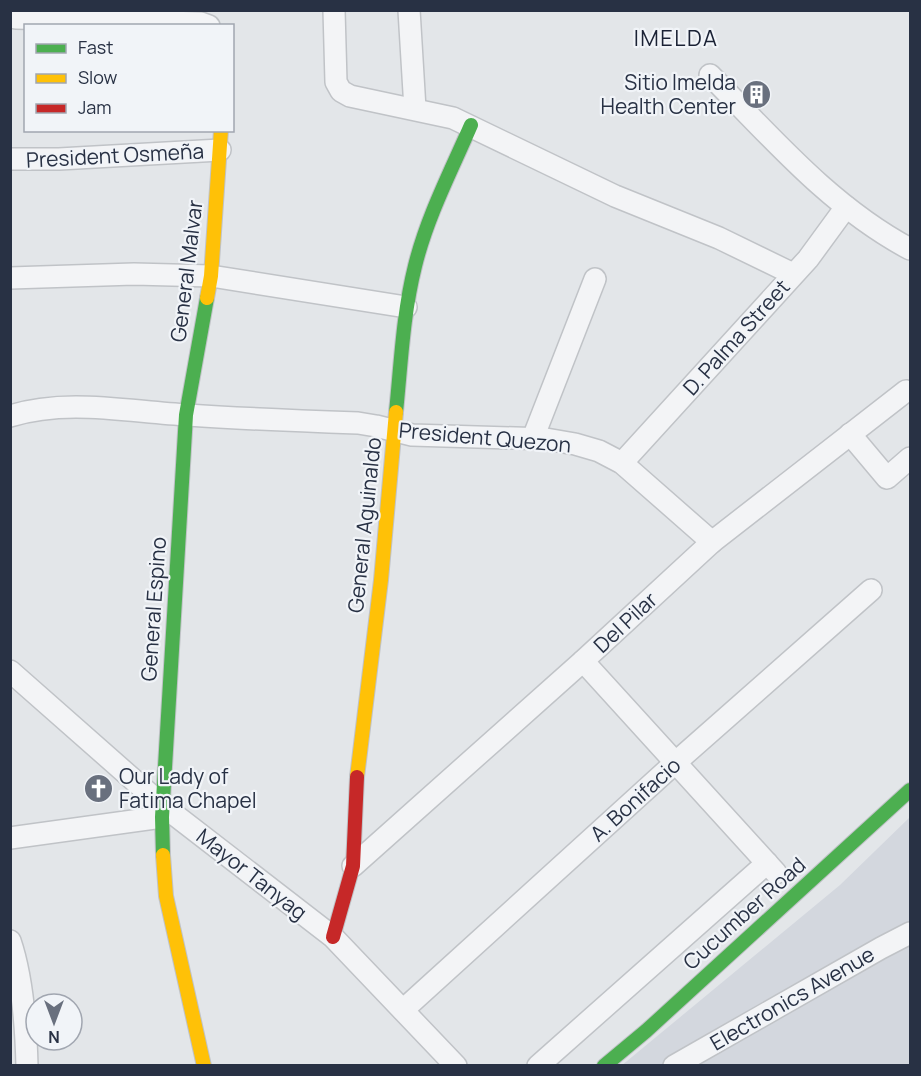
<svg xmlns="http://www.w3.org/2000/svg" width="921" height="1076" font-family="Manrope,sans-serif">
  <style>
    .built { fill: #d3d7de }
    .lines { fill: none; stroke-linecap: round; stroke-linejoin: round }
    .street-casing { stroke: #c0c3c7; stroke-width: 24 }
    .fast-casing { stroke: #c0c3c7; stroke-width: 16 }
    .slow-casing { stroke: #c0c3c7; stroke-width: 16 }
    .jam-casing { stroke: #c0c3c7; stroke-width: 16 }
    .street { stroke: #f3f4f6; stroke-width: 21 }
    .fast { stroke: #4caf50; stroke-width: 14 }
    .slow { stroke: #ffc107; stroke-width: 14 }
    .jam { stroke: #c62828; stroke-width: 14 }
    .labels { text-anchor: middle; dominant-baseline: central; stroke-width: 4.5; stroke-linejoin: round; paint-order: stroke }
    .poi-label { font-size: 21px; fill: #283144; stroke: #f1f4f8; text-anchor: end }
    .street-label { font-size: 21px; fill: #283144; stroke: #f1f4f8 }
    .neighbourhood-label { font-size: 22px; letter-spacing: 1.5px; fill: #1b2235; stroke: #f1f4f8 }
  </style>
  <rect width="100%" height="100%" fill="#e3e6e9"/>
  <polygon class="built" points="910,817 910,1065 621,1066 840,885"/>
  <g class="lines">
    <defs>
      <g id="street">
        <polyline points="334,10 336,82 341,91 350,96 453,118 615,196 719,238 793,274"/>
        <polyline points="409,10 415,109"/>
        <polyline points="16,18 201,23 209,26"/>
        <path d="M710,75C772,138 831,207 910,249"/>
        <polyline points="10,159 59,159 220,150"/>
        <polyline points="10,278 134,274 211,276 406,307"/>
        <path d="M10,416C68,398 129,412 188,415C245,419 301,421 358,423L376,426L412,435L546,439L575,444L599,451L622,463L712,542"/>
        <polyline points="850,434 887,478 910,458"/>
        <polyline points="533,438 595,279"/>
        <polyline points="622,463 808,259 846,207"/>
        <polyline points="583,661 776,873"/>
        <polyline points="10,671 162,805 333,937 456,1066"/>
        <polyline points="10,838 162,817"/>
        <polyline points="353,866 583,661 712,542 906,391"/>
        <path d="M10,941C23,979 26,1026 27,1066"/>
        <polyline points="403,1010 675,763 871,590"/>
        <polyline points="538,1066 767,863"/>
        <polyline points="674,1066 881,948 910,933"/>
      </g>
      <g id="fast">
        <path d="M396,412C401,363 403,314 415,266C427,217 451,171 471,125"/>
        <polyline points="163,855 162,817 186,415 207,298"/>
        <polyline points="604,1066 646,1031 910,790"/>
      </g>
      <g id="slow">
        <polyline points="207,298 211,276 221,130"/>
        <polyline points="357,777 381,580 396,412"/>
        <polyline points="163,855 166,896 204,1066"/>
      </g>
      <polyline id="jam" points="333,937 353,866 357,777"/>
    </defs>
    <use href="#street" class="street-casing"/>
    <use href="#fast" class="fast-casing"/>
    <use href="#slow" class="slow-casing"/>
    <use href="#jam" class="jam-casing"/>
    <use href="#street" class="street"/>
    <use href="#fast" class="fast"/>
    <use href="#slow" class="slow"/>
    <use href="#jam" class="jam"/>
  </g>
  <defs>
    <symbol id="building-disc" viewBox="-11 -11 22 22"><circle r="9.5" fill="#69707e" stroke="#f1f4f8"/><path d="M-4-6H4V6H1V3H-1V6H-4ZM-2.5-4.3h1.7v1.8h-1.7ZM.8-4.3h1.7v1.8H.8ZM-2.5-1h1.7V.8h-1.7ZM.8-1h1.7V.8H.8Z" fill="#fff"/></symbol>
    <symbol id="church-disc" viewBox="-11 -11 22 22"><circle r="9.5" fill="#69707e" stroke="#f1f4f8"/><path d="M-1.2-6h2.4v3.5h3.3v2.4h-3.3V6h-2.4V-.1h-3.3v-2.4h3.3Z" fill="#fff"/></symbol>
  </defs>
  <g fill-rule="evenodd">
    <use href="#building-disc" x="740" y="78" width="33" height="33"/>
    <use href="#church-disc" x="82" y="772" width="33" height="33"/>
  </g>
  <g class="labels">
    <g class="poi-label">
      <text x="736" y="82">Sitio Imelda<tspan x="736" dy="24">Health Center</tspan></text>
      <text x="119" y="776" text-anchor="start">Our Lady of<tspan x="119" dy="24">Fatima Chapel</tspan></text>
    </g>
    <g class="street-label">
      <text transform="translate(115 155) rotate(-3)">President Osmeña</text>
      <text transform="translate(186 271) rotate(-83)">General Malvar</text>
      <text transform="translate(736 337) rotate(-48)">D. Palma Street</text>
      <text transform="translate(485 437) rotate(5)">President Quezon</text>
      <text transform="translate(364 525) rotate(-84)">General Aguinaldo</text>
      <text transform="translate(153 609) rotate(-86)">General Espino</text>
      <text transform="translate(625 622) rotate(-43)">Del Pilar</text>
      <text transform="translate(635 799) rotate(-42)">A. Bonifacio</text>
      <text transform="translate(252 874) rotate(38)">Mayor Tanyag</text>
      <text transform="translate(744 913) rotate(-42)">Cucumber Road</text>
      <text transform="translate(792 998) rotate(-30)">Electronics Avenue</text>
    </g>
    <g class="neighbourhood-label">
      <text x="676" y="38">IMELDA</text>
    </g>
  </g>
  <rect width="921" height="1076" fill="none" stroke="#283144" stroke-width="24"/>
  <rect x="24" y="24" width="210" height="108" fill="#f1f4f8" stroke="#a1a6b0" stroke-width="1.5"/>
  <rect x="36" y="44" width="30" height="9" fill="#4caf50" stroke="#a1a6b0" stroke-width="1.5"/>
  <text x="78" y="54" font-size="18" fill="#283144">Fast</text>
  <rect x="36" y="74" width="30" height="9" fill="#ffc107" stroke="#a1a6b0" stroke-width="1.5"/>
  <text x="78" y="84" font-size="18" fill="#283144">Slow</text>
  <rect x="36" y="104" width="30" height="9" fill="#c62828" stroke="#a1a6b0" stroke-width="1.5"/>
  <text x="78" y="114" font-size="18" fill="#283144">Jam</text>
  <g transform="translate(54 1022) rotate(180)"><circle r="28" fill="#f1f4f8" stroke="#a1a6b0" stroke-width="1.5"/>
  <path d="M0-4.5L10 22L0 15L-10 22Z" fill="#69707e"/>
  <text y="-9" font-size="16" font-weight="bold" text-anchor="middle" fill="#283144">N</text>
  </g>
</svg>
